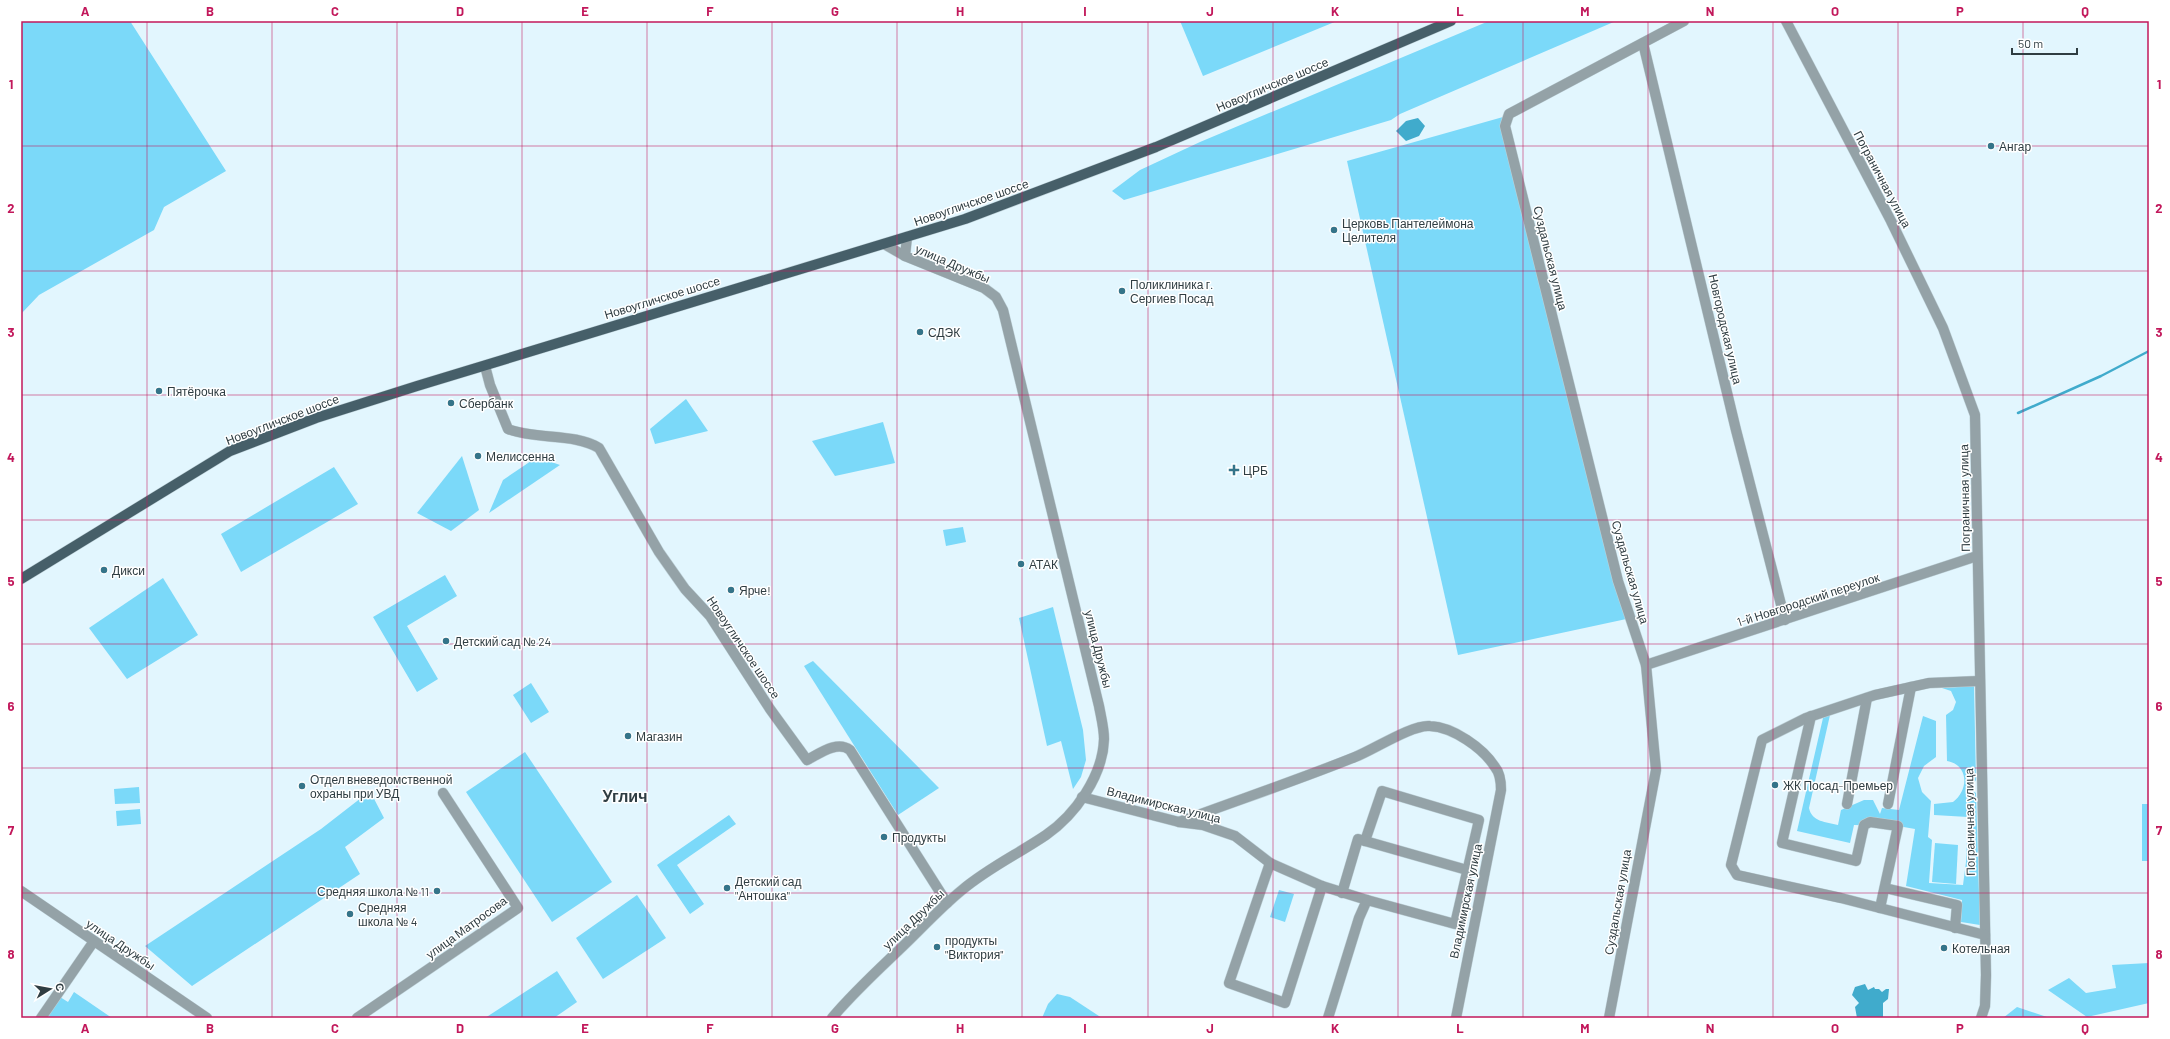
<svg xmlns="http://www.w3.org/2000/svg" width="2170" height="1039" font-family="Barlow,sans-serif">
  <style>
    .green { fill: #7bd9f9 }
    .water { fill: #40abcc }
    .lines { fill: none; stroke-linecap: round; stroke-linejoin: round }
    .stream { stroke: #40abcc; stroke-width: 2.5 }
    .minor-casing { stroke: #bed1d8; stroke-width: 11 }
    .major-casing { stroke: #bed1d8; stroke-width: 11 }
    .minor { stroke: #94a2a7; stroke-width: 10 }
    .major { stroke: #465f69; stroke-width: 10 }
    .grid { fill: none; stroke: #c2185b; stroke-width: 1; stroke-opacity: 0.55 }
    .poi-dot { fill: #357489; stroke: #fff; stroke-width: 1.5 }
    .labels { text-anchor: middle; dominant-baseline: central; stroke-width: 3; stroke-linejoin: round; paint-order: stroke }
    .street-label { font-size: 12px; fill: #2f3d42; stroke: #fff }
    .poi-label { font-size: 12px; fill: #2f3d42; stroke: #fff; text-anchor: start }
    .district-label { font-size: 16px; font-weight: bold; fill: #2f3d42; stroke: #fff }
    .neatline { fill: none; stroke: #c2185b; stroke-width: 1.5 }
    .grid-label { font-size: 13px; text-anchor: middle; font-weight: bold; fill: #c2185b }
  </style>
  <rect width="100%" height="100%" fill="#e2f6fe"/>
  <g class="green">
    <polygon points="21,21 130,21 226,171 164,207 154,230 39,295 21,314"/>
    <polygon points="1180,21 1337,21 1203,76"/>
    <polygon points="1489,21 1616,21 1400,114 1391,120 1124,200 1112,191 1140,170 1200,142"/>
    <polygon points="1503,117 1631,618 1458,655 1347,161"/>
    <polygon points="686,399 708,431 655,444 650,429"/>
    <polygon points="883,422 895,463 835,476 812,441"/>
    <polygon points="462,456 479,510 451,531 417,513"/>
    <polygon points="537,457 560,465 489,513 503,480"/>
    <polygon points="334,467 358,504 241,572 221,534"/>
    <polygon points="963,527 966,542 946,546 943,530"/>
    <polygon points="445,575 457,596 407,626 438,679 417,692 373,617"/>
    <polygon points="163,578 198,635 127,679 89,628"/>
    <polygon points="1053,607 1083,730 1086,760 1081,777 1073,789 1061,741 1047,746 1019,618"/>
    <polygon points="813,661 939,788 898,815 804,666"/>
    <polygon points="531,683 549,712 531,723 513,695"/>
    <path d="M1974,686L1976,780L1974,783L1973,791L1976,793L1980,925L1961,922L1962,900L1906,886L1915,829L1898,826L1854,825L1850,843L1797,831L1823,718L1830,715L1809,808C1812,822 1826,822 1838,825L1841,810L1864,800H1873L1880,814L1882,808L1899,810L1923,716L1936,721V757L1924,766L1918,778L1922,792L1931,801L1928,837L1932,840L1929,883L1963,885L1966,862L1968,817L1934,815V804L1953,802C1969,790 1969,765 1947,761L1946,715L1953,710L1956,702L1951,691L1942,688Z"/>
    <polygon points="525,752 612,882 552,922 466,792"/>
    <polygon points="139,787 140,803 115,804 114,789"/>
    <polygon points="370,791 384,818 345,847 360,874 192,986 145,946 321,829"/>
    <rect x="2142" y="804" width="7" height="57"/>
    <polygon points="140,809 141,824 117,826 116,811"/>
    <polygon points="729,815 736,824 677,865 704,904 690,914 657,865"/>
    <polygon points="1935,843 1958,845 1956,884 1932,882"/>
    <polygon points="1279,890 1294,894 1285,922 1270,917"/>
    <polygon points="637,895 666,938 603,979 576,938"/>
    <polygon points="2149,963 2149,1003 2087,1017 2048,990 2069,978 2086,993 2116,988 2112,965"/>
    <polygon points="557,971 577,1002 554,1018 485,1018"/>
    <polygon points="74,992 112,1018 45,1018 60,997 68,1002"/>
    <polygon points="1057,994 1070,997 1102,1018 1042,1018 1048,1004"/>
    <polygon points="2017,1007 2050,1018 2003,1018"/>
  </g>
  <g class="water">
    <polygon points="1418,118 1425,126 1419,136 1406,141 1396,131 1406,121"/>
    <polygon points="1865,984 1868,990 1874,987 1875,989 1879,989 1882,992 1886,989 1889,989 1888,999 1883,1003 1883,1018 1857,1018 1855,1007 1859,1003 1852,995 1855,987"/>
  </g>
  <g class="lines">
    <polyline class="stream" points="2018,413 2101,376 2149,351"/>
    <defs>
      <g id="minor">
        <polyline points="1786,21 1891,221 1943,328 1975,415 1986,975 1985,1006 1981,1018"/>
        <polyline points="1643,43 1736,430 1785,620"/>
        <polyline points="884,244 905,256"/>
        <path d="M485,366L490,385L508,429C536,440 575,433 599,448L659,552L685,589L710,616L770,709L807,760C819,754 837,740 850,750L947,903"/>
        <polyline points="1646,665 1977,556"/>
        <polyline points="1979,681 1929,683 1875,695 1806,718 1762,740 1731,865 1737,875 1841,898 1985,935"/>
        <polyline points="1811,716 1782,843 1856,861 1864,825 1870,822 1898,826 1880,908"/>
        <polyline points="1082,797 1179,822 1203,825 1235,836 1270,863 1322,886 1367,900 1359,918 1328,1018"/>
        <polyline points="1847,804 1867,698"/>
        <polyline points="1888,804 1911,687"/>
        <path d="M1179,822C1238,800 1298,780 1355,757C1373,750 1413,724 1430,726C1453,727 1483,748 1495,767C1500,773 1501,782 1501,790L1456,1018"/>
        <polyline points="1365,841 1382,791 1479,820 1455,924 1367,900"/>
        <polyline points="1270,863 1229,983 1285,1003 1322,886"/>
        <polyline points="1885,888 1957,905 1955,928"/>
        <polyline points="21,891 207,1018"/>
        <polyline points="1342,893 1358,839 1467,870"/>
        <polyline points="41,1018 94,941"/>
        <polyline points="357,1018 518,908 443,793"/>
        <path d="M832,1018C853,993 877,971 900,949C921,929 940,908 962,890C988,868 1018,854 1046,835C1075,815 1103,776 1104,739C1104,728 1101,717 1099,706L1003,310L996,297L984,288L905,256L907,237"/>
        <polyline points="1609,1018 1656,770 1646,665 1618,581 1505,126 1509,114 1684,21"/>
      </g>
      <polyline id="major" points="21,579 230,451 316,418 417,386 965,219 1156,147 1451,21"/>
    </defs>
    <use href="#minor" class="minor-casing"/>
    <use href="#major" class="major-casing"/>
    <use href="#minor" class="minor"/>
    <use href="#major" class="major"/>
  </g>
  <path class="grid" d="M147,21V1018M272,21V1018M397,21V1018M522,21V1018M647,21V1018M772,21V1018M897,21V1018M1022,21V1018M1148,21V1018M1273,21V1018M1398,21V1018M1523,21V1018M1648,21V1018M1773,21V1018M1898,21V1018M2023,21V1018M21,146H2149M21,271H2149M21,395H2149M21,520H2149M21,644H2149M21,768H2149M21,893H2149"/>
  <g class="poi-dot">
    <circle cx="1991" cy="146" r="4"/>
    <circle cx="1334" cy="230" r="4"/>
    <circle cx="1122" cy="291" r="4"/>
    <circle cx="920" cy="332" r="4"/>
    <circle cx="159" cy="391" r="4"/>
    <circle cx="451" cy="403" r="4"/>
    <circle cx="478" cy="456" r="4"/>
    <path d="M1232 464h4v4h4v4h-4v4h-4v-4h-4v-4h4z"/>
    <circle cx="1021" cy="564" r="4"/>
    <circle cx="104" cy="570" r="4"/>
    <circle cx="731" cy="590" r="4"/>
    <circle cx="446" cy="641" r="4"/>
    <circle cx="628" cy="736" r="4"/>
    <circle cx="1775" cy="785" r="4"/>
    <circle cx="302" cy="786" r="4"/>
    <circle cx="884" cy="837" r="4"/>
    <circle cx="727" cy="888" r="4"/>
    <circle cx="437" cy="891" r="4"/>
    <circle cx="350" cy="914" r="4"/>
    <circle cx="937" cy="947" r="4"/>
    <circle cx="1944" cy="948" r="4"/>
  </g>
  <g class="labels">
    <g class="street-label">
      <text transform="translate(1272 84) rotate(-23)">Новоугличское шоссе</text>
      <text transform="translate(1883 179) rotate(62)">Пограничная улица</text>
      <text transform="translate(971 202) rotate(-19)">Новоугличское шоссе</text>
      <text transform="translate(1551 258) rotate(76)">Суздальская улица</text>
      <text transform="translate(953 263) rotate(23)">улица Дружбы</text>
      <text transform="translate(662 297) rotate(-17)">Новоугличское шоссе</text>
      <text transform="translate(1726 329) rotate(77)">Новгородская улица</text>
      <text transform="translate(282 419) rotate(-21)">Новоугличское шоссе</text>
      <text transform="translate(1964 498) rotate(-91)">Пограничная улица</text>
      <text transform="translate(1631 572) rotate(74)">Суздальская улица</text>
      <text transform="translate(1808 599) rotate(-18)">1-й Новгородский переулок</text>
      <text transform="translate(744 647) rotate(56)">Новоугличское шоссе</text>
      <text transform="translate(1099 649) rotate(76)">улица Дружбы</text>
      <text transform="translate(1164 804) rotate(14)">Владимирская улица</text>
      <text transform="translate(1969 822) rotate(-91)">Пограничная улица</text>
      <text transform="translate(1465 901) rotate(-78)">Владимирская улица</text>
      <text transform="translate(1617 902) rotate(-80)">Суздальская улица</text>
      <text transform="translate(913 919) rotate(-44)">улица Дружбы</text>
      <text transform="translate(466 927) rotate(-36)">улица Матросова</text>
      <text transform="translate(121 944) rotate(34)">улица Дружбы</text>
    </g>
    <g class="poi-label">
      <text x="1999" y="146">Ангар</text>
      <text x="1342" y="223">Церковь Пантелеймона<tspan x="1342" dy="14">Целителя</tspan></text>
      <text x="1130" y="284">Поликлиника г.<tspan x="1130" dy="14">Сергиев Посад</tspan></text>
      <text x="928" y="332">СДЭК</text>
      <text x="167" y="391">Пятёрочка</text>
      <text x="459" y="403">Сбербанк</text>
      <text x="486" y="456">Мелиссенна</text>
      <text x="1243" y="470">ЦРБ</text>
      <text x="1029" y="564">АТАК</text>
      <text x="112" y="570">Дикси</text>
      <text x="739" y="590">Ярче!</text>
      <text x="454" y="641">Детский сад № 24</text>
      <text x="636" y="736">Магазин</text>
      <text x="310" y="779">Отдел вневедомственной<tspan x="310" dy="14">охраны при УВД</tspan></text>
      <text x="1783" y="785">ЖК Посад-Премьер</text>
      <text x="892" y="837">Продукты</text>
      <text x="735" y="881">Детский сад<tspan x="735" dy="14">"Антошка"</tspan></text>
      <text x="429" y="891" text-anchor="end">Средняя школа № 11</text>
      <text x="358" y="907">Средняя<tspan x="358" dy="14">школа № 4</tspan></text>
      <text x="945" y="940">продукты<tspan x="945" dy="14">"Виктория"</tspan></text>
      <text x="1952" y="948">Котельная</text>
    </g>
    <g class="district-label">
      <text x="625" y="795">Углич</text>
    </g>
  </g>
  <rect width="2170" height="1039" fill="none" stroke="#ffffff" stroke-width="44"/>
  <g transform="translate(50 989) rotate(79)" stroke="#ffffff" stroke-width="3" paint-order="stroke">
  <path d="M0-3L7 15L0 10L-7 15Z" fill="#2f3d42"/>
  <text y="-6" font-size="11" font-weight="bold" text-anchor="middle" fill="#2f3d42">С</text>
  </g>
  <path d="M2012 48v6h65v-6" fill="none" stroke="#2f3d42" stroke-width="2"/>
  <text x="2018" y="48" font-size="12" fill="#2f3d42" stroke="#ffffff" stroke-width="3" paint-order="stroke">50 m</text>
  <rect x="22" y="22" width="2126" height="995" class="neatline"/>
  <g class="grid-label">
    <text x="85" y="16">A</text>
    <text x="210" y="16">B</text>
    <text x="335" y="16">C</text>
    <text x="460" y="16">D</text>
    <text x="585" y="16">E</text>
    <text x="710" y="16">F</text>
    <text x="835" y="16">G</text>
    <text x="960" y="16">H</text>
    <text x="1085" y="16">I</text>
    <text x="1210" y="16">J</text>
    <text x="1335" y="16">K</text>
    <text x="1460" y="16">L</text>
    <text x="1585" y="16">M</text>
    <text x="1710" y="16">N</text>
    <text x="1835" y="16">O</text>
    <text x="1960" y="16">P</text>
    <text x="2085" y="16">Q</text>
    <text x="11" y="89">1</text>
    <text x="2159" y="89">1</text>
    <text x="11" y="213">2</text>
    <text x="2159" y="213">2</text>
    <text x="11" y="337">3</text>
    <text x="2159" y="337">3</text>
    <text x="11" y="462">4</text>
    <text x="2159" y="462">4</text>
    <text x="11" y="586">5</text>
    <text x="2159" y="586">5</text>
    <text x="11" y="711">6</text>
    <text x="2159" y="711">6</text>
    <text x="11" y="835">7</text>
    <text x="2159" y="835">7</text>
    <text x="11" y="959">8</text>
    <text x="2159" y="959">8</text>
    <text x="85" y="1033">A</text>
    <text x="210" y="1033">B</text>
    <text x="335" y="1033">C</text>
    <text x="460" y="1033">D</text>
    <text x="585" y="1033">E</text>
    <text x="710" y="1033">F</text>
    <text x="835" y="1033">G</text>
    <text x="960" y="1033">H</text>
    <text x="1085" y="1033">I</text>
    <text x="1210" y="1033">J</text>
    <text x="1335" y="1033">K</text>
    <text x="1460" y="1033">L</text>
    <text x="1585" y="1033">M</text>
    <text x="1710" y="1033">N</text>
    <text x="1835" y="1033">O</text>
    <text x="1960" y="1033">P</text>
    <text x="2085" y="1033">Q</text>
  </g>
</svg>
